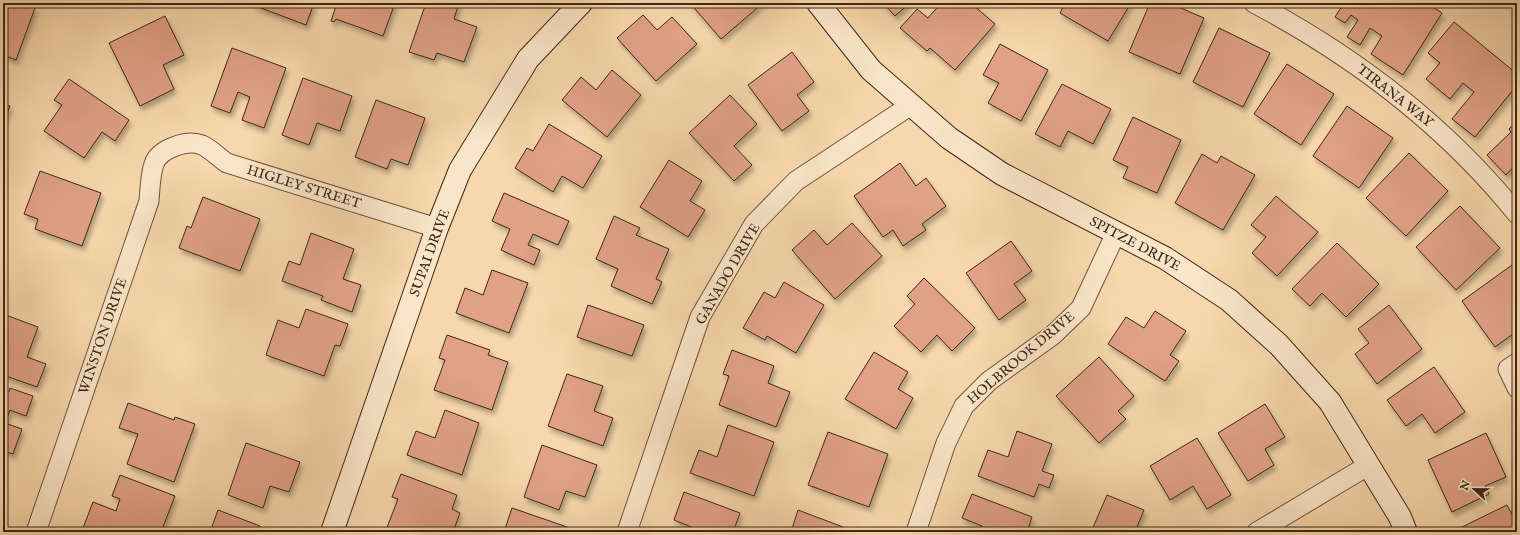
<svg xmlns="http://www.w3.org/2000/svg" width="1520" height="535" font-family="'IM FELL English',serif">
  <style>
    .building { fill: #e0a186; stroke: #3d2819; filter: url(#shadow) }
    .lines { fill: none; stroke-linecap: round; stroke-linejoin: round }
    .street-casing { stroke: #6c543e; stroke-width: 21 }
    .secondary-casing { stroke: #3d2819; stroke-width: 24 }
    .street { stroke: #fae5c8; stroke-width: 19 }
    .secondary { stroke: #fae5c8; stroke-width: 22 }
    .labels { text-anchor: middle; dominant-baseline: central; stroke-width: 3.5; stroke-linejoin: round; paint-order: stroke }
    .street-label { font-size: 14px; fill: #3d2819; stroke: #fae5c8 }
  </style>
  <defs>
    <filter id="shadow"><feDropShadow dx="2.5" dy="4.5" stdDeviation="2" flood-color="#0004"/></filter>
  </defs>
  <rect width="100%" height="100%" fill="#f7d7ab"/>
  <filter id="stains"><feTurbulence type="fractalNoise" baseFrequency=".005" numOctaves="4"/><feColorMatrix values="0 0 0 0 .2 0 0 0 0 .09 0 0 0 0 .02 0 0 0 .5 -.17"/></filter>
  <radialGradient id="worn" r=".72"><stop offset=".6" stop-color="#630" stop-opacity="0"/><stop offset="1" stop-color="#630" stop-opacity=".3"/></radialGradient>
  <g class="building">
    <polygon points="3,3 22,3 35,8 16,60 3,55"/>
    <polygon points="253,3 314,3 306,25 253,5"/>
    <polygon points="337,3 395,3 383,36 336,19 334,22 331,21"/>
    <polygon points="426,3 459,3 454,19 477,27 464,62 437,53 434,60 409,52"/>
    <polygon points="690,3 763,3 721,39"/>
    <polygon points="883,3 910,3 895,16"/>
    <polygon points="941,3 971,3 995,24 955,70 930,48 927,51 900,28 917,9 928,18"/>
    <polygon points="1065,3 1131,3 1108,41 1060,13"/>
    <polygon points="1150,3 1169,3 1204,18 1180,74 1129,52"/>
    <polygon points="1344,3 1427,3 1442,13 1403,75 1371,54 1382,36 1370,28 1360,45 1347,37 1358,20 1351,15 1345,23 1335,17"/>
    <polygon points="643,15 657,30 672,17 697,44 656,81 617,38"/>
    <polygon points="165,16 184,55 163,65 174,89 140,106 109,43"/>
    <polygon points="1454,22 1517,74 1517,85 1475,137 1452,119 1474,92 1463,83 1450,99 1426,79 1440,63 1428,53"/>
    <polygon points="1219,28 1270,53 1243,107 1193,82"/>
    <polygon points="1000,44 1048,70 1021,121 988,103 999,83 983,75"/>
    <polygon points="232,48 286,68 264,128 242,120 250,97 238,92 230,113 211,106"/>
    <polygon points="792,52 814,82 797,95 809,111 782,131 748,85"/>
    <polygon points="1287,64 1334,94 1301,145 1254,114"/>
    <polygon points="612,70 641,95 607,137 562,100 581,77 596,90"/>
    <polygon points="303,78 352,96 340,131 317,123 309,145 282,135"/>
    <polygon points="69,79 129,120 115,141 102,132 84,158 44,131 62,105 54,100"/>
    <polygon points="1062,84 1111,109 1093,144 1068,131 1060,147 1035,134"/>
    <polygon points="730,95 757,124 734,146 752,165 734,181 689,133"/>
    <polygon points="376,100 425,118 408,165 391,159 387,169 355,157"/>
    <polygon points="3,104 10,106 3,124"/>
    <polygon points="1347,106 1393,138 1359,188 1313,156"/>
    <polygon points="1133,117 1181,140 1157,193 1123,178 1128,167 1113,160"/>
    <polygon points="1517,121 1517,163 1506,175 1487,155 1511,132 1509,129"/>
    <polygon points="549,124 602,156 583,188 562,176 553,192 515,168 527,148 533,151"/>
    <polygon points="1409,153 1448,191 1406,236 1366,198"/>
    <polygon points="1202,154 1217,163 1221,156 1255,175 1223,230 1175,203"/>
    <polygon points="669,160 702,181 690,201 705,210 688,237 640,207"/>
    <polygon points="900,163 916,186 926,178 946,206 922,224 926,230 903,246 893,230 883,237 854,196"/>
    <polygon points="40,171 101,193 82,246 35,229 38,219 24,214"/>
    <polygon points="504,193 569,221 558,245 533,234 528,245 540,250 534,265 501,250 510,229 492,221"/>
    <polygon points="1276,196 1318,232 1277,276 1252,253 1266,237 1251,225"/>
    <polygon points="203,197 260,219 240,271 179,248 187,226 191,228"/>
    <polygon points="1460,206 1500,248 1456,290 1416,247"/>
    <polygon points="614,216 640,228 636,235 669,249 656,279 662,282 652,304 611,286 618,269 596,259"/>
    <polygon points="852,223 882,256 835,299 792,250 814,230 827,245"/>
    <polygon points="311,233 354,249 343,279 361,285 352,312 321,300 323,296 282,281 289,261 300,265"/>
    <polygon points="1011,241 1032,271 1014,284 1026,300 999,320 966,273"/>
    <polygon points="1337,243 1379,284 1346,317 1322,293 1310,306 1292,289"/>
    <polygon points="1512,265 1517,272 1517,331 1495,347 1462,301"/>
    <polygon points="492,270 528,283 509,333 456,313 465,288 483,295"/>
    <polygon points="924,278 975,328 952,351 937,335 921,352 894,326 915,304 907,296"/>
    <polygon points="784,282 824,305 796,353 767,336 765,340 743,328 764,292 775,298"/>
    <polygon points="588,305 644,325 632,356 577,337"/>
    <polygon points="1389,305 1422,349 1377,384 1355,354 1369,343 1358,329"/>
    <polygon points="306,309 348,324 340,346 335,345 324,376 266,355 278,320 299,328"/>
    <polygon points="1155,311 1186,331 1170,355 1179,361 1165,381 1108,344 1126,317 1144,328"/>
    <polygon points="3,314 38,327 27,357 46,364 37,387 3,375"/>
    <polygon points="447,335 490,350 488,355 508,362 492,410 434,390 445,360 439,358"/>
    <polygon points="732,350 774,366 768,383 790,392 776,427 719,405 729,376 723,374"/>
    <polygon points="874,352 908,372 898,389 913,398 896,429 845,399"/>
    <polygon points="1099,357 1134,396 1118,411 1126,419 1099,443 1056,396"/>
    <polygon points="1434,367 1465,412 1435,433 1422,414 1406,426 1387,400"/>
    <polygon points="567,374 603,386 594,411 613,418 603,446 548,426"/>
    <polygon points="10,388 33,396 26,416 10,410 5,423 22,429 13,454 3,451 3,390 9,392"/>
    <polygon points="128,403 174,420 175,417 195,424 174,482 127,464 138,434 119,428"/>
    <polygon points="1265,404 1285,437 1265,449 1274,465 1248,481 1218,433"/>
    <polygon points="445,410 479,423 462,475 407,455 416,431 435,438"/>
    <polygon points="728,425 774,442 754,496 690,473 699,450 717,457"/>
    <polygon points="1017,431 1052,444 1042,471 1054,475 1049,488 1039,484 1034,497 978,476 988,450 1008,457"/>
    <polygon points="828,432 888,454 869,507 808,485"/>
    <polygon points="1486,433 1506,477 1485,486 1489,494 1452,512 1428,460"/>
    <polygon points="1197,438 1231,495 1207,509 1193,486 1170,500 1150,466"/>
    <polygon points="246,443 300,462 289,492 270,486 263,508 228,495"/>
    <polygon points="542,445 597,465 585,497 566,491 559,510 524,497"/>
    <polygon points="401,474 457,495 452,509 460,513 453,532 391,532 386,530 398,499 392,497"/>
    <polygon points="120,475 175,496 161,532 94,532 83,528 93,502 116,511 120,499 112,496"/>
    <polygon points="684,492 740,513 733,532 693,532 694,528 674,520"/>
    <polygon points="972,494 1032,517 1027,532 979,532 982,526 962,518"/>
    <polygon points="1107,495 1144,510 1135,532 1091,532"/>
    <polygon points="1507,505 1517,525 1517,532 1457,532 1456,530"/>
    <polygon points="512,508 570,528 569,532 504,532"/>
    <polygon points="218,510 260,526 258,532 210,532"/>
    <polygon points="798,510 843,527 842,532 791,532"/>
  </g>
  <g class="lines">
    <defs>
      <g id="street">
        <path d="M1254,3C1354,56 1445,125 1517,214"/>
        <polyline points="1517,363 1508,369 1517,388"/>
        <path d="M36,532L149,201C150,190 150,176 154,164C159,149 187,139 202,145C211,149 219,158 227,163L437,228"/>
        <polyline points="627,532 700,317 754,224 796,181 911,105"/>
        <polyline points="916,532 946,443 964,406 989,381 1053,335 1081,308 1116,233"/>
        <polyline points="1257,532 1369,465"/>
      </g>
      <g id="secondary">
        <polyline points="818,3 871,70 949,138 1002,174 1165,258 1229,300 1279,345 1330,402 1400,517 1406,532"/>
        <polyline points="332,532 437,228 460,170 528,59 581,3"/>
      </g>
    </defs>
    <use href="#street" class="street-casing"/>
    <use href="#secondary" class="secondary-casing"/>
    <use href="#street" class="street"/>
    <use href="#secondary" class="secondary"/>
  </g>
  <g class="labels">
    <g class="street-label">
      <text transform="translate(1395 96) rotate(38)">TIRANA WAY</text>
      <text transform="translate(304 187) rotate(17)">HIGLEY STREET</text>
      <text transform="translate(1135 244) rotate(28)">SPITZE DRIVE</text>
      <text transform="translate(430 253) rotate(-70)">SUPAI DRIVE</text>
      <text transform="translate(728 274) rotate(-60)">GANADO DRIVE</text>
      <text transform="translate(103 336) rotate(-71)">WINSTON DRIVE</text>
      <text transform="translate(1021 358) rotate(-40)">HOLBROOK DRIVE</text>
    </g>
  </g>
  <rect width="1520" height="535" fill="none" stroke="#f7d7ab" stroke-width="16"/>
  <rect x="4" y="4" width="1512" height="527" fill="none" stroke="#3d2819" stroke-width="2"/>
  <rect x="8" y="8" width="1504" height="519" fill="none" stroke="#3d2819"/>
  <g transform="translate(1474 489) rotate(292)" stroke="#fae5c8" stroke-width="3" paint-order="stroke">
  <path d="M0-3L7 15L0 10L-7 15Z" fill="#3d2819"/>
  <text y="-6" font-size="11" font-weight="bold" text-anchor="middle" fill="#3d2819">N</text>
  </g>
  <rect width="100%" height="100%" filter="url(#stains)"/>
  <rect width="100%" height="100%" fill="url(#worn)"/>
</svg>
